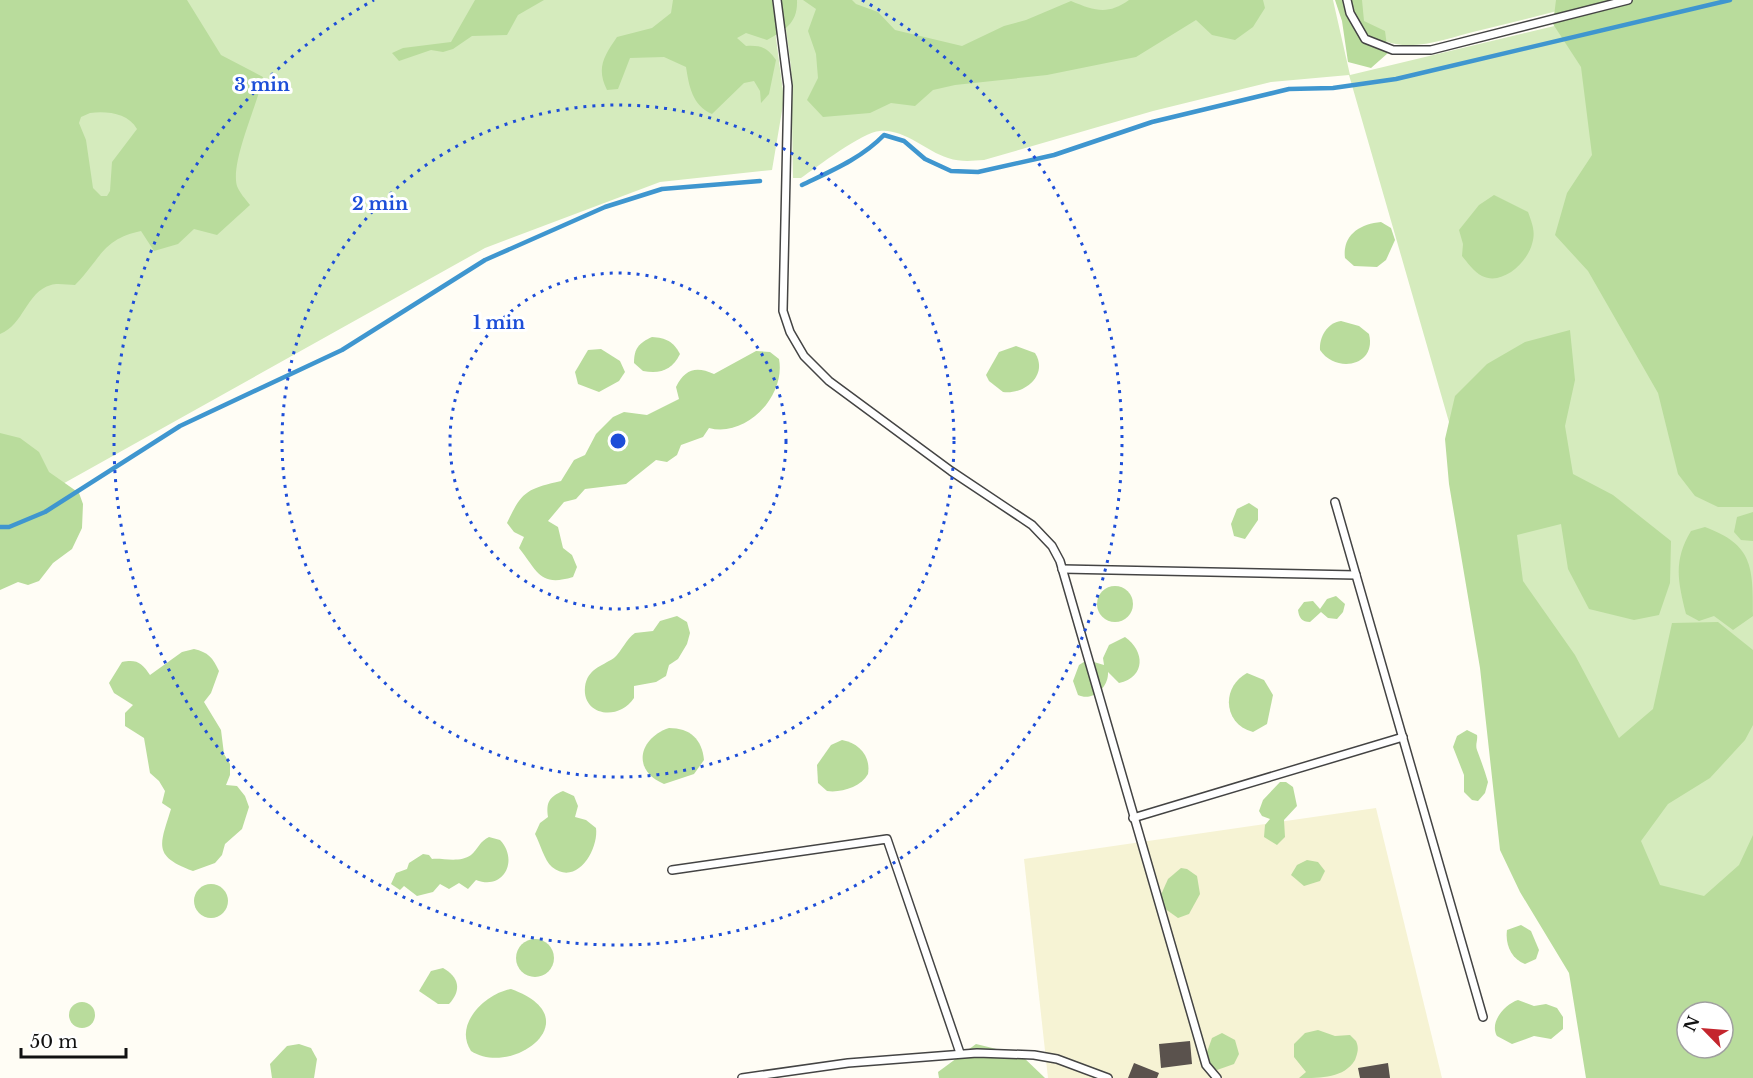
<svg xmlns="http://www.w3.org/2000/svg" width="1753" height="1078" font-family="'Libre Baskerville',serif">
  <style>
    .farmland { fill: #f6f3d4 }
    .green { fill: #d5ebbd; fill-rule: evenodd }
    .forest { fill: #b9dc9c; fill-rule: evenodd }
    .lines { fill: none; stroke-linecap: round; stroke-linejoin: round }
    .stream { stroke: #3f96cf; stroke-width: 4.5 }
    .building { fill: #5a524d }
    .lane-casing { stroke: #444; stroke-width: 10 }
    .lane { stroke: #fff; stroke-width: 7 }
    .ring { fill: none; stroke: #1d4ed8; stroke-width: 3; stroke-dasharray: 3 6 }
    .centre { fill: #1d4ed8; stroke: #fff; stroke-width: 3 }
    .ring-label { font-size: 18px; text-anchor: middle; font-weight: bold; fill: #1d4ed8; stroke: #fff; stroke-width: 6; stroke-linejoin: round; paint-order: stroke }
  </style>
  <rect width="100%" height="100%" fill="#fffdf5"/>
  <polygon class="farmland" points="1376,808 1442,1078 1048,1078 1024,859"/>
  <g class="green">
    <polygon points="0,0 771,0 784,99 772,170 660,182 485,248 16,510 0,511"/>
    <path d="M782,0H1333L1350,75L1663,0H1753V1078H1638L1349,75L1271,82L1153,111L984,160C971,161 960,162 948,158C925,151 905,129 880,131C862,132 817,167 801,178H793L791,67ZM1687,1012H1723V1048H1687Z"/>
    <path d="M1355,0H1602C1560,10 1519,21 1477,31C1452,37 1421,49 1396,44C1374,41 1359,20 1355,0Z"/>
  </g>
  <g class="forest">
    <path d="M0,0H187L221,55L263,77C258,104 230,162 237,186C239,192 246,200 250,205L217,235L194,229L178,244L154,251L141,231C102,239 101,259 75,285C68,285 57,283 51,285C26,292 24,325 0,334ZM90,113C107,111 128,113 137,129L112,162L110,191L107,196H101L93,188L86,140L79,123L81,117Z"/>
    <polygon points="475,0 544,0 518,15 507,35 472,36 453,49 443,52 431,50 399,61 392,53 403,48 451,42"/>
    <path d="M673,0H797C798,23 785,30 767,40L746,33L737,38L746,46C761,45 768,48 776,60L769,94L761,103L760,91L754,81L744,83L712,114C692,105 689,86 686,67L664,57L630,58L618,89L607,90C596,68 604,56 617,37L652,28L671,13Z"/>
    <path d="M803,0H852L856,4L878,12L895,30L962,46L1004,26L1026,20L1071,1C1095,11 1108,15 1129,0H1263L1265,8L1253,27L1235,40L1212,35L1196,20L1136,57L1047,75L955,85L933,90L915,106L891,103L870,113L823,117L807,100L818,78L816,54L808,31L816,9Z"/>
    <polygon points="1335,0 1362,0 1364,21 1385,31 1388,53 1371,68 1348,62 1342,21"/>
    <polygon points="1556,0 1753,0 1753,507 1718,507 1695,496 1678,474 1658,393 1588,271 1555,235 1567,193 1592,155 1581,67 1553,24"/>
    <path d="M1494,195L1528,212C1532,223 1536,232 1532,244C1527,263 1502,286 1482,276C1474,272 1467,262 1462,256L1463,244L1459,230L1479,205Z"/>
    <path d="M1381,222L1391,228L1395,240L1386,260L1377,267L1354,266L1345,258C1342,235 1360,224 1381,222Z"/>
    <path d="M1341,321L1359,326L1369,334C1377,366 1336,374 1320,350C1319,337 1327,323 1341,321Z"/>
    <path d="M1570,330L1575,380L1565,426L1573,474L1613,495L1671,541L1670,583L1659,615L1634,620L1589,609L1568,569L1561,524L1517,535L1523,581L1575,655L1619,738L1653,709L1672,623L1718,622L1753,650V725L1745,740L1710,778L1668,804L1641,841L1660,885L1704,896L1739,865L1753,835V1078H1586L1569,973L1520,892L1500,850L1480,668L1449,484L1445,439L1455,396L1487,364L1525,342ZM1687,1012H1723V1048H1687Z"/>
    <path d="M652,337C666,338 673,341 680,354C672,370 661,374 643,371L634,363C634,348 639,343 652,337Z"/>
    <path d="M1016,346L1035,353C1049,375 1024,395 1003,392L989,381L986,375L999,352Z"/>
    <polygon points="601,349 620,361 625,372 619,381 599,392 578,384 575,372 588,350"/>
    <path d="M756,351L770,352L779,359C786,396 746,438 709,428L703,437L681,445L677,455L667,462L656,460L626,484L585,489L576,499L564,502L548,521L558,527L563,548L572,555L577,567L573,577C540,587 538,572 519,548L524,537L514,532L507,523C522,491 527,489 561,481L574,460L585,455L596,434L613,417L624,412L647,415L679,399L676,387C685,369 696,366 714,374Z"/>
    <polygon points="0,433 20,438 39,452 49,472 79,493 83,504 82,528 72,549 53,563 39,581 28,585 18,582 0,590"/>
    <polygon points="1249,503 1258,509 1258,520 1245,539 1234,536 1231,524 1237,509"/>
    <polygon points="1753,512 1753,541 1741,540 1734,532 1737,517"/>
    <path d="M1705,527C1753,545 1753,566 1753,616L1733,630L1714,616L1699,621L1686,614C1678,581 1673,561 1691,531Z"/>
    <circle cx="1115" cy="604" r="18"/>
    <path d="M1336,596L1345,604L1343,612L1337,619L1328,618L1321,612L1310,622C1302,622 1299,618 1298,610L1304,602L1313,601L1320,609L1327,599Z"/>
    <path d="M677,616L687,622L690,633L687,644L678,659L669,665L666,676L656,682L634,686V698C618,722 582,715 585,687C587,669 602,666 614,658C622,651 626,639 635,633L653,631L660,621Z"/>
    <path d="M1125,637C1145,651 1146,677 1119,683L1108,672C1109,687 1093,702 1078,695L1073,681L1079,665L1087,660L1104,665L1103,658L1109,645Z"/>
    <path d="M194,649C208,652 213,658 219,671L211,693L204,702L221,730L224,754L230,764V775L226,785L237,786L245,796L249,807L242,829L225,844L222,855L215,863L193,871C152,856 160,845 171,809L162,803L165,791L159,781L150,773L144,738L125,726V713L133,705L114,693L109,683L122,662C137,659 142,663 150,675L182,652Z"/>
    <path d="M1247,673L1264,680L1273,695L1267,724L1253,732C1223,724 1221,687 1247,673Z"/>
    <path d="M669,728C690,728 702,739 704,760L694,774L664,784C631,770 639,738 669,728Z"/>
    <path d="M1467,730L1477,735C1478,740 1475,745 1477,750C1481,761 1485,771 1488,782L1485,793L1478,801L1472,800L1464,792V775L1453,747L1457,736Z"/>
    <path d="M842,740C859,743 871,756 868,774C861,787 841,793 827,791L818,783L817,765L831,745Z"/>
    <polygon points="1280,782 1286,782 1293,787 1297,806 1284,820 1285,837 1277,845 1264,837 1265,825 1270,819 1262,816 1259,811 1263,800"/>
    <path d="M563,791L574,796L578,806L575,817L586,820L596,828C599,849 577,887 552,867C544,860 540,843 535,834L540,823L548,817C546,802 549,797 563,791Z"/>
    <path d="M489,837L500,840C519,860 504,891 476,880L468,889L459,883L449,889L440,884L433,892L417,896L404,886L400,890L391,884L396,873L407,869L409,863L423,854L429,855L432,859C444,858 460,863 471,855C478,849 480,841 489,837Z"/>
    <polygon points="1307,860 1318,862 1325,871 1320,881 1304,886 1291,875 1297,865"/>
    <polygon points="1181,868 1187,869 1197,876 1200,894 1189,914 1178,918 1164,908 1160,897 1168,879"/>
    <circle cx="211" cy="901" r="17"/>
    <path d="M1521,925L1531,931L1539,950L1536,959L1525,964C1511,959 1505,944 1507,930Z"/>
    <circle cx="535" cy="958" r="19"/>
    <path d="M443,968C459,977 462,990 449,1004H438L419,991L431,971Z"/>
    <path d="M511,989C592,1018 513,1078 471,1051C453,1024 486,993 511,989Z"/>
    <path d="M1518,1000L1534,1006L1546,1004L1557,1008L1563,1017V1029L1551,1039L1534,1036L1512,1044L1497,1036C1489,1022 1505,1004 1518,1000Z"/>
    <circle cx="82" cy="1015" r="13"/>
    <path d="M1318,1030L1335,1036L1350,1035L1356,1041C1359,1048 1358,1052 1355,1060C1344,1078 1322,1078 1299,1078L1306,1072L1294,1057V1044L1305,1033Z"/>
    <polygon points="1222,1033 1235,1040 1239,1054 1234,1064 1217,1070 1211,1067 1207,1052 1212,1038"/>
    <polygon points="299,1044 311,1048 317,1059 314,1078 272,1078 270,1064 287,1046"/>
    <polygon points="976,1044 1021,1055 1045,1078 939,1078 938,1072"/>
  </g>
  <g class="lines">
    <g class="stream">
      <path d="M802,185C831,171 862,158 884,135L904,141L925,159L951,171L978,172L1054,155L1152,122L1289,89L1333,88L1396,79L1730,0"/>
      <polyline points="0,527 9,527 45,512 180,426 342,350 485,260 605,207 662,189 760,181"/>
    </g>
  </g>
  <g class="building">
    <polygon points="1190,1041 1192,1064 1161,1068 1159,1044"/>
    <polygon points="1134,1063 1159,1073 1157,1078 1128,1078"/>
    <polygon points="1388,1063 1390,1078 1360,1078 1358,1068"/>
  </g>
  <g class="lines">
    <defs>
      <g id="lane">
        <polyline points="777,0 788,86 783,311 790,332 804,356 829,381 951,471 1032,525 1052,546 1060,561 1206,1065 1217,1078"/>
        <polyline points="1347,0 1350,13 1365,39 1393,50 1431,50 1628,0"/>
        <polyline points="1335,502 1483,1017"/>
        <polyline points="1062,569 1356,575"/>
        <polyline points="1133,818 1403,737"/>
        <polyline points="672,870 887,839 960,1053"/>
        <polyline points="742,1078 848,1063 977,1053 1034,1055 1057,1059 1108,1078"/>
      </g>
    </defs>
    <use href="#lane" class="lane-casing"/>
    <use href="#lane" class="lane"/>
  </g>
  <g class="ring">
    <circle cx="618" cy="441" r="168"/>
    <circle cx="618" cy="441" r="336"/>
    <path d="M862 0A504 504 0 1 1 374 0"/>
  </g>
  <circle cx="618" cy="441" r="9" class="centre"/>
  <g class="ring-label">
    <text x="262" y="91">3 min</text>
    <text x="380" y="210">2 min</text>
    <text x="499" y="329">1 min</text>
  </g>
  <g transform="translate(1705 1030) rotate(295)"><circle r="28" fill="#ffffff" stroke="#a0a0a0" stroke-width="1.5"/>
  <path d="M0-4.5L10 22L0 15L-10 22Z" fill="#c4262e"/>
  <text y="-9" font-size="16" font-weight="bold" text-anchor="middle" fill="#111111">N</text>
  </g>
  <path d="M21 1048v9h105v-9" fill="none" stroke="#111111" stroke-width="3"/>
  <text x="30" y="1048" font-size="18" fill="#111111" stroke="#ffffff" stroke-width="4.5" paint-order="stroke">50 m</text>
</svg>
